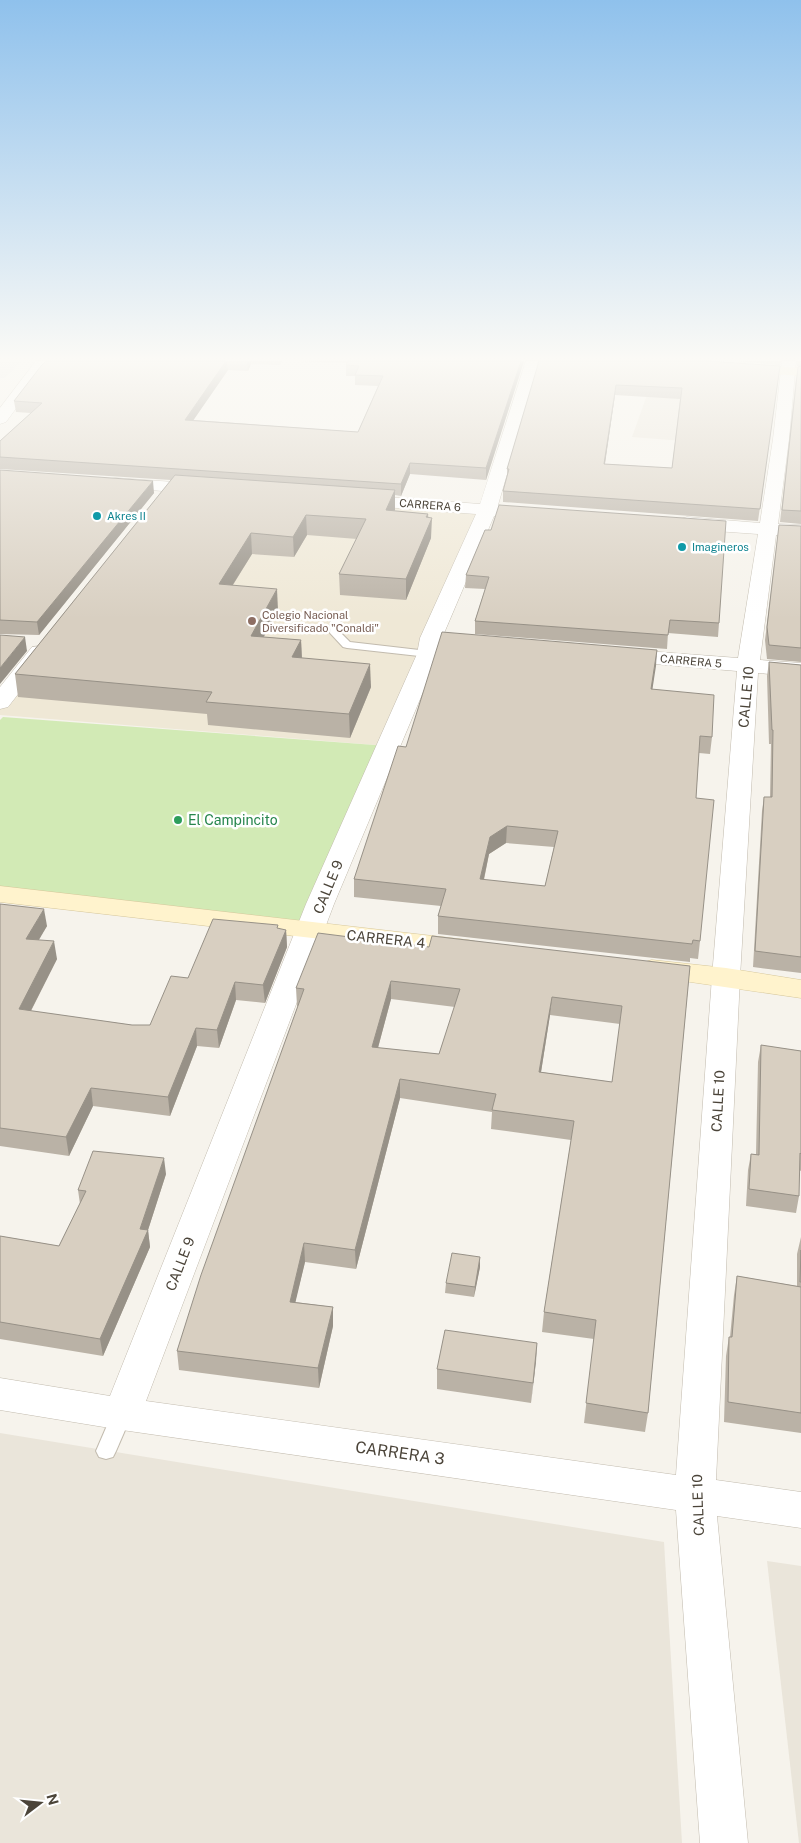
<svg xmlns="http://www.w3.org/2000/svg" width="801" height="1843" font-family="'Public Sans',sans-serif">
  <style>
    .residential { fill: #eae5da }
    .education { fill: #efe8d6 }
    .green { fill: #d2eab5 }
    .parking { fill: #e5e3e0 }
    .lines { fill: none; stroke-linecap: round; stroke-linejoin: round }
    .lane-casing { stroke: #c2bbae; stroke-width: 2 }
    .street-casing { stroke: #c2bbae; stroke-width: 1 }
    .secondary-casing { stroke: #d6c79b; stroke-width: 1 }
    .lane { fill: #fff; fill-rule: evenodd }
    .street { fill: #fff; fill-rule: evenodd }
    .secondary { fill: #fff3cd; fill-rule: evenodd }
    .wall { fill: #bab2a6; fill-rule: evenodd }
    .shaded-wall { fill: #979187 }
    .building { fill: #d8cfc1; stroke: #979187; fill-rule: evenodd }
    .culture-dot { fill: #0f9aa8; stroke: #fff; stroke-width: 2 }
    .education-dot { fill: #8d6e63; stroke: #fff; stroke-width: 2 }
    .leisure-dot { fill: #2e9e5b; stroke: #fff; stroke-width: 2 }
    .labels { text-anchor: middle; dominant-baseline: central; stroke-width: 5; stroke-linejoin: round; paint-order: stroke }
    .far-street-label { font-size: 11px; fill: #4b4439; stroke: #fff }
    .far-culture-label { font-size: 11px; fill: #0d838f; stroke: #fff; text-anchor: start }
    .far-education-label { font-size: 11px; fill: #785e54; stroke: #fff; text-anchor: start }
    .street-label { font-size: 14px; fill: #4b4439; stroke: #fff }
    .leisure-label { font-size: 14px; fill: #27864d; stroke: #fff; text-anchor: start }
    .near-street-label { font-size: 16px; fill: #4b4439; stroke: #fff }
  </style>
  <rect width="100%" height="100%" fill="#f6f3ec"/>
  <g class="residential">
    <polygon points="648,392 769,403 760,447 632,437"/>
    <polygon points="0,1433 664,1542 682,1843 0,1843"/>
    <polygon points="767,1561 801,1566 801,1843 799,1843"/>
  </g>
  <polygon class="education" points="171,487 487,510 388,746 0,715 0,702"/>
  <polygon class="green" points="3,717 388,746 311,930 0,894 0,720"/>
  <polygon class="parking" points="0,361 22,361 5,378 0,378"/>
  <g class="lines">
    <defs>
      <g id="lane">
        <polygon points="336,611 341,614 340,632 350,642 428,651 433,654 428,657 347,648 343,647 330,633 331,614"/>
        <polygon points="122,1406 129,1408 132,1414 116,1451 113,1457 106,1459 99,1457 96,1451 112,1414 115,1408"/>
      </g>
      <g id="street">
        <polygon points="36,361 51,361 6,422 0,424 0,408"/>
        <polygon points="526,361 540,361 498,505 511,507 514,511 511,515 494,516 442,638 439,654 334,904 146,1401 676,1475 712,977 737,671 619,661 611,660 608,655 611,650 619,649 738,658 758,534 687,529 680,527 678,523 680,519 687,517 760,523 773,439 782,361 796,361 789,439 778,524 801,525 801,537 776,535 760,660 801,663 801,677 758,673 740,977 716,1480 801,1492 801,1528 717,1516 748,1843 700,1843 676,1510 122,1430 0,1410 0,1378 110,1396 306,904 417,654 420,638 476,514 358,505 352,504 349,500 352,496 358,495 480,504"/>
        <polygon points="116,478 203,484 209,485 212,489 209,493 203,494 110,487 107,483 110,479"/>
        <polygon points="40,646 48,647 51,652 8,707 0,709 0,687 32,647"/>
      </g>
      <g id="secondary">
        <polygon points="743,364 801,368 801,376 738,371 736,368 738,365"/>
        <polygon points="0,886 468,940 478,942 482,948 478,954 468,956 0,902"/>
        <polygon points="652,960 726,968 801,980 801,998 642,975 638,969 642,963"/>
      </g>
    </defs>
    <use href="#lane" class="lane-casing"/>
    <use href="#street" class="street-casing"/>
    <use href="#secondary" class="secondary-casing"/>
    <use href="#lane" class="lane"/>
    <use href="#street" class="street"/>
    <use href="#secondary" class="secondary"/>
  </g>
  <g class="wall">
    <polygon points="46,361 282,361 280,365 251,364 248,371 228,370 193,420 358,432 378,386 355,385 355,376 346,376 346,365 348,363 288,361 524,361 486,480 410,474 401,496 395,495 394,511 428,514 431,538 406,600 340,595 339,574 357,539 307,535 294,557 252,554 233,585 278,610 264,637 301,640 302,658 371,687 350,738 208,725 207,714 18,697 15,674 171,480 0,469 0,441 31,413 16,412 14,401"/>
    <path d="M539,361L780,366L758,521L503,502V491L507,478V469ZM615,395L680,399L672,468L605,464Z"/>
    <polygon points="734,361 781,361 780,365"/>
    <polygon points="796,361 801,361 801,524 780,522 796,378 801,366 797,366"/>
    <polygon points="0,470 154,493 39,635 0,634"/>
    <polygon points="779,525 801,526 801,662 767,659 765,640"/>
    <polygon points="485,530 719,623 718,637 668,633 667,649 475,634 475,621 485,589 465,588 466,575"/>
    <path d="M657,650L652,689L712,737L710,754L699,753L696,798L700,941L698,959L690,958V962L438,934V916L441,906L354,897V879L406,747ZM506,843L554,847L545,886L484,880L489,854Z"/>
    <polygon points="769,662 801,665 801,973 753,967 762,811 764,797 770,797 771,744 769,744 767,676"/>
    <polygon points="0,904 47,926 38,940 57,959 31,1011 132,1025 150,1025 188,978 278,929 286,930 287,947 265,1003 236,1000 219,1048 197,1046 170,1116 93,1106 69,1156 0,1146"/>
    <path d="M429,947L690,966L648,1413L645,1432L584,1423L594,1339L542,1332L544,1312L571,1140L491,1129L492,1112L400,1098L356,1269L305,1262L295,1302L333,1307V1326L319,1388L179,1370L177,1351L298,1006H297L296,988ZM391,999L455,1007L439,1054L378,1048ZM550,1015L620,1024L612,1082L541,1072Z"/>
    <polygon points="761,1045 801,1051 801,1171 799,1170 799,1196 796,1213 746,1206 748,1170 751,1154 756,1154 758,1062"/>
    <polygon points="166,1174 148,1230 150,1247 103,1356 0,1339 0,1236 59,1246 80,1204 78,1190"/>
    <polygon points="801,1237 801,1433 724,1422 726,1356 729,1337 730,1337 734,1295 737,1276 797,1286 797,1254"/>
    <polygon points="480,1267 474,1297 445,1293 446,1283"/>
    <polygon points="537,1343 531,1403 437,1389 437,1369"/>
  </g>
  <g class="shaded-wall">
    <polygon points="226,361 227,361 228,370 186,431 185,420"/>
    <polygon points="247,361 251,361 251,364 248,371"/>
    <polygon points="521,361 524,361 486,480 486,468"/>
    <polygon points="616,385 615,395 603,476 604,464"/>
    <polygon points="410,463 410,474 401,496 401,484"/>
    <polygon points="153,481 154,493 39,635 37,622"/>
    <polygon points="395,490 395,510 386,531 386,510"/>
    <polygon points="428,514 428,527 432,518 431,538 406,600 406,579"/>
    <polygon points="306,515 307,535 294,557 293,537"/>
    <polygon points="251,533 252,554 220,605 219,584"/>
    <polygon points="277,589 278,610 252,658 251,636"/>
    <polygon points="25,637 27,651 0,684 0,668"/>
    <polygon points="301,640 302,662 292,657"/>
    <polygon points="657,650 656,666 650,705 651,689"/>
    <polygon points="370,664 371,687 350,738 349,714"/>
    <polygon points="507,826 506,843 489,854 480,897 480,879 490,837"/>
    <polygon points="44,909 47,926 29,957 26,939"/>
    <polygon points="286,930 287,947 265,1003 263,985"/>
    <polygon points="54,941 57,959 22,1028 19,1009"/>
    <polygon points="391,981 391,999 373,1066 372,1047"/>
    <polygon points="235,982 236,1000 219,1048 217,1030"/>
    <polygon points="552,997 550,1015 538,1091 539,1072"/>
    <polygon points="196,1028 197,1046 170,1116 168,1097"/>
    <polygon points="400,1079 400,1098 356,1269 355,1250"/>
    <polygon points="91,1088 93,1106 69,1156 66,1137"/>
    <polygon points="164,1158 166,1174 148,1230 150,1247 103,1356 100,1339 140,1229"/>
    <polygon points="304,1243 305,1262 291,1321 290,1302"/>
    <polygon points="480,1257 480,1267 474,1297 475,1287"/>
    <polygon points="333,1307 333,1326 319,1388 318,1368"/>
    <polygon points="537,1343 536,1362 531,1403"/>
  </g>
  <g class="building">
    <polygon points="46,361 226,361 185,420 358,432 383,376 355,375 359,366 346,365 348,361 521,361 486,468 410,463 401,484 0,457 0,441 42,403 14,401 41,366"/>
    <path d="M539,361H707L780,366L760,509L503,491L509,469H507ZM616,385L682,388L672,468L604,464Z"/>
    <polygon points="801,366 801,511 782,510 798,367"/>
    <polygon points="0,470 153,481 37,622 0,620"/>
    <polygon points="175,475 395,490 386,510 428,514 426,517 432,518 406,579 339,574 366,519 306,515 293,537 251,533 219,584 277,589 251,636 301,640 292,657 370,664 349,714 206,702 212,692 15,674"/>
    <polygon points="499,505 726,521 719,623 670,620 668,635 475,621 489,577 466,575 485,530 491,530"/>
    <polygon points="779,525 801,526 801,648 769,645 767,627"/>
    <path d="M442,632L657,650L651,689L714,695L712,737L700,736L696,798L714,800L700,941L693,940L692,944L438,916L446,889L354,879L398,746L406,747ZM507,826L558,831L545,886L480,879L490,837Z"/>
    <polygon points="0,635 25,637 0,668"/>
    <polygon points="769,662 801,665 801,957 755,951 764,797 772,797 773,730 772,730"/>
    <polygon points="0,904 44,909 26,939 54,941 19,1009 132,1025 150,1025 171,976 188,978 213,919 278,925 277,928 286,930 263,985 235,982 217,1030 196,1028 168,1097 91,1088 66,1137 0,1128"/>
    <path d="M318,933L429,947L432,936L690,966L648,1413L586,1403L596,1320L544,1312L574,1121L492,1110L496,1094L400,1079L355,1250L304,1243L290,1302L333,1307L318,1368L177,1351L201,1275L304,989L296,988ZM391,981L460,989L439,1054L372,1047ZM552,997L622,1006L612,1082L539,1072Z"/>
    <polygon points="761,1045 801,1051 801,1154 800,1153 799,1196 749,1189 751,1154 759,1155"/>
    <polygon points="93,1151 164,1158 140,1229 148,1230 100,1339 0,1322 0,1236 59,1246 86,1191 78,1190"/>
    <polygon points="801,1250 801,1282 800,1282"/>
    <polygon points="452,1253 480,1257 475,1287 446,1283"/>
    <polygon points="737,1276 801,1287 801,1413 728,1402 729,1337 732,1337"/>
    <polygon points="445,1330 537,1343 533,1383 437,1369"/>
  </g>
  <linearGradient id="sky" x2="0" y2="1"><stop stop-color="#8fc1ec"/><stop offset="0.58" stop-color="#fbfaf6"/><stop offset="1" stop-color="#fbfaf6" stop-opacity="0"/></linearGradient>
  <rect width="801" height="619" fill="url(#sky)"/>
  <g class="culture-dot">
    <circle cx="97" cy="516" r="5"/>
    <circle cx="682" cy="547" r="5"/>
  </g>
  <circle class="education-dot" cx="252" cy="621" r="5"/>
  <circle class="leisure-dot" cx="178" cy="820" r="5"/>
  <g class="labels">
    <g class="far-street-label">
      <text transform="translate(430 505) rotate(4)">CARRERA 6</text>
      <text transform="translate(691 661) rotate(5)">CARRERA 5</text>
    </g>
    <g class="far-culture-label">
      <text x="107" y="516">Akres II</text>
      <text x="692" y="547">Imagineros</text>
    </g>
    <g class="far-education-label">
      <text x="262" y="615">Colegio Nacional<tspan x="262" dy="13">Diversificado "Conaldi"</tspan></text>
    </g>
    <g class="street-label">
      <text transform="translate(746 697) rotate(-85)">CALLE 10</text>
      <text transform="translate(328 887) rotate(-68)">CALLE 9</text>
      <text transform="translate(386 939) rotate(6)">CARRERA 4</text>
      <text transform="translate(718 1101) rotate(-87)">CALLE 10</text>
      <text transform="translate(180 1264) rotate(-69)">CALLE 9</text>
      <text transform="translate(698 1505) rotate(-92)">CALLE 10</text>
    </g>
    <g class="leisure-label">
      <text x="188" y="820">El Campincito</text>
    </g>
    <g class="near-street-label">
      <text transform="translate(400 1453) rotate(8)">CARRERA 3</text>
    </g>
  </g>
  <g transform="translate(40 1803) rotate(74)" stroke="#ffffff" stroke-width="4" paint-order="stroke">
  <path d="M0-4L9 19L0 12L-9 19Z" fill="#4b4439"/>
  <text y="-8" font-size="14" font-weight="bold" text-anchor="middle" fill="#4b4439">N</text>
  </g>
</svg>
